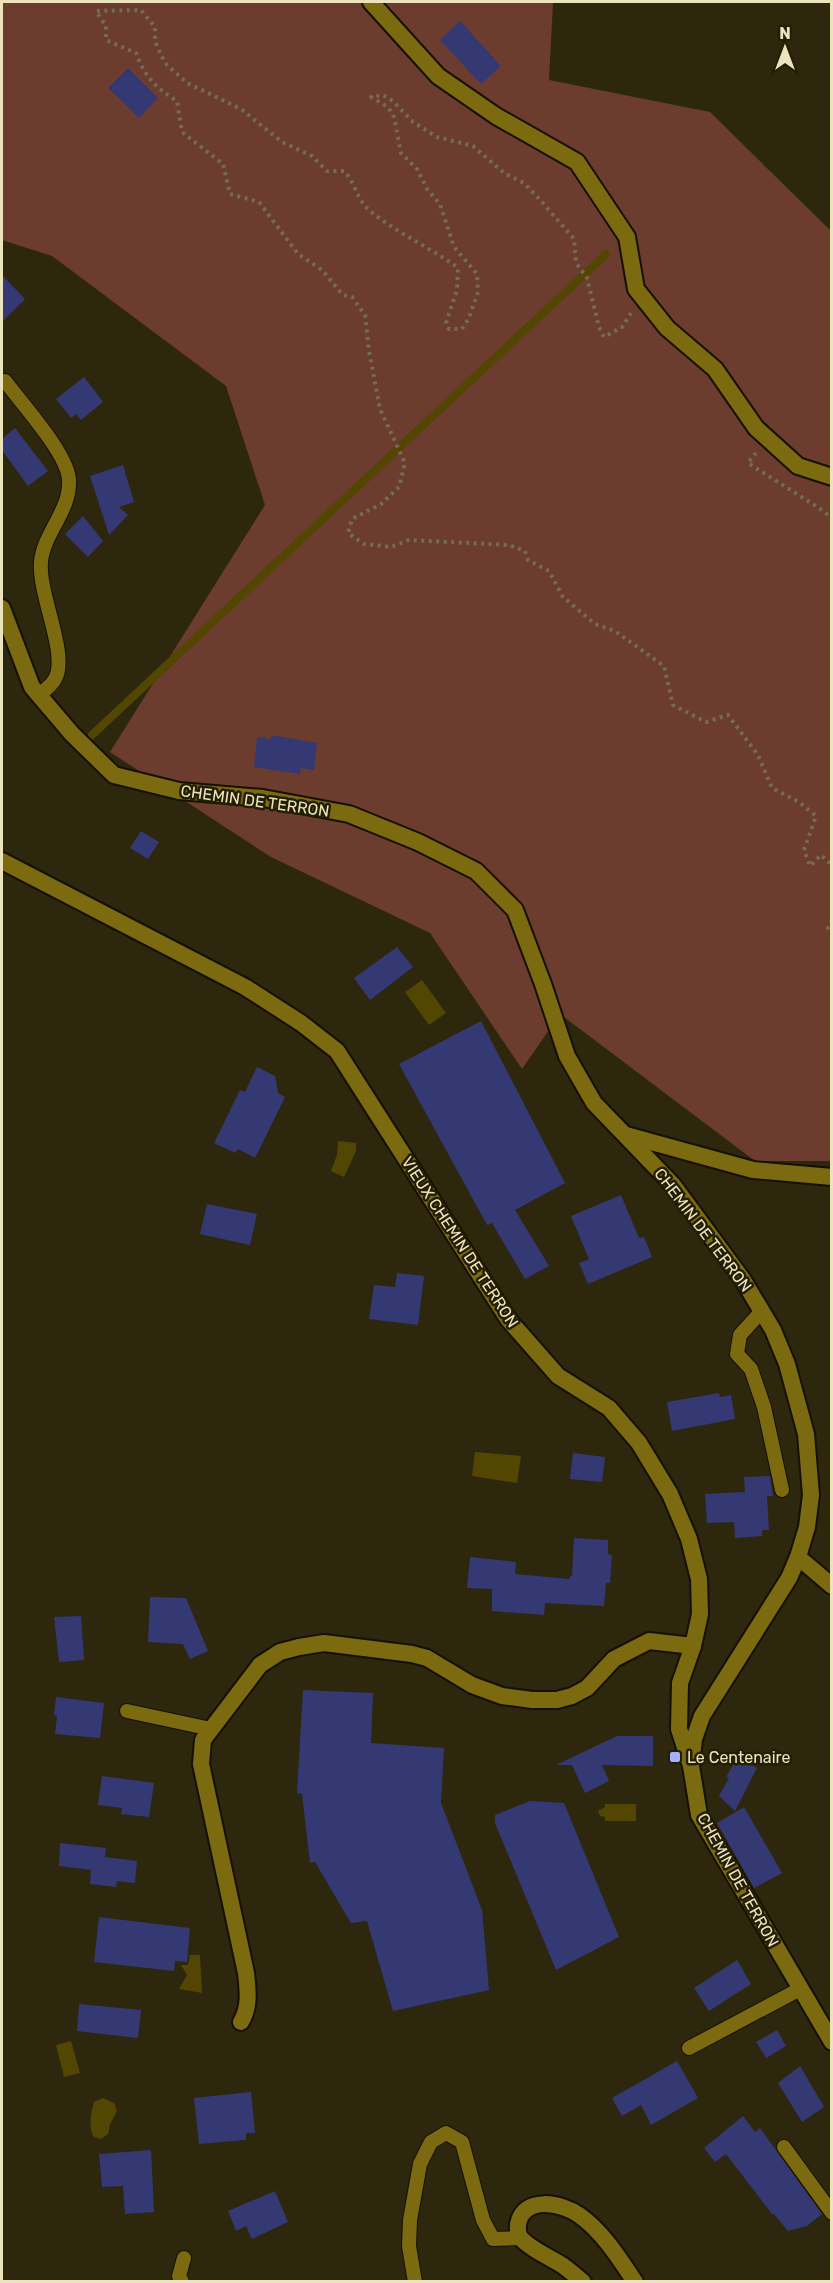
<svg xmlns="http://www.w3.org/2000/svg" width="833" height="2283" font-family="Rubik,sans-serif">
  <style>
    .green { fill: #6c3c2e }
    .water { fill: #534602 }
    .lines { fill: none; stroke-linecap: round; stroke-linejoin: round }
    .stream { stroke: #534602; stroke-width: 8 }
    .building { fill: #343974 }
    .service-casing { stroke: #151000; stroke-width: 16 }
    .minor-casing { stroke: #151000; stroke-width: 20 }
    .tertiary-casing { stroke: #151000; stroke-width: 20 }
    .path { stroke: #746d4f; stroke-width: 4; stroke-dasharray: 3 4.5; stroke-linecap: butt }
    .service { stroke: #7c6a11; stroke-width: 14 }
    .minor { stroke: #7c6a11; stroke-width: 16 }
    .tertiary { stroke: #7c6a11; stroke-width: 16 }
    .poi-dot { fill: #a6b1fc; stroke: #231e05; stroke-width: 2 }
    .labels { text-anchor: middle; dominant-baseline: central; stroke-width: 5; stroke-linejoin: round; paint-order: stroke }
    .street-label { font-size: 16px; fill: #ebe3bc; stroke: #231e05 }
    .poi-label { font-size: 16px; fill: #ebe3bc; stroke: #231e05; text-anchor: start }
  </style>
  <rect width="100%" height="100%" fill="#2d270e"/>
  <polygon class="green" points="2,2 553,2 549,80 710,112 831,231 831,1161 755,1161 560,1014 522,1069 430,933 271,857 110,752 265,505 226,386 52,256 2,240"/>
  <g class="water">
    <polygon points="422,980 446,1013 429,1025 405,992"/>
    <polygon points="338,1141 356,1143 356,1151 344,1177 331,1171 337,1155"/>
    <polygon points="475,1452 521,1456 517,1483 472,1476"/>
    <polygon points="605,1804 636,1804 636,1821 605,1821 605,1817 600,1816 598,1811 605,1807"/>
    <polygon points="190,1955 200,1955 202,1993 179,1989 187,1975 181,1965 188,1965"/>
    <polygon points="71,2041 80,2073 64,2077 56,2045"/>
    <path d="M103,2098L114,2103L117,2111L110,2124L108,2134L101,2139L94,2137C88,2129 91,2112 94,2102Z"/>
  </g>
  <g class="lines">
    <polyline class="stream" points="92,735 606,254"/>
  </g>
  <g class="building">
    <polygon points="460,21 501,66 481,84 440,40"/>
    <polygon points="128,68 158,98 139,118 108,88"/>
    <polygon points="2,275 25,299 2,322"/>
    <polygon points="84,377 103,402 81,420 76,414 71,418 56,399"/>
    <polygon points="15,428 48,471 28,486 2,450 2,439"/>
    <polygon points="123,465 134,502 119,507 128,515 109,535 90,476"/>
    <polygon points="83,516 103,541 88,557 65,534"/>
    <polygon points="271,735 317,743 314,770 301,768 300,774 254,767 257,737 271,739"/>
    <polygon points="141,831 159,842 148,859 130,848"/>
    <polygon points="397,947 413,967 370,1000 354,978"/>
    <polygon points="481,1021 565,1183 515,1210 549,1266 525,1279 492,1223 487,1225 399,1064"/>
    <polygon points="257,1067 275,1076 278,1093 285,1097 255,1158 238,1149 235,1153 214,1143 240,1090 245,1092"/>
    <polygon points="621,1195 639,1238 644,1237 652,1257 588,1284 579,1263 589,1259 571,1216"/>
    <polygon points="207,1204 257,1214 250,1245 200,1234"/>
    <polygon points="397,1273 424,1276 418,1325 369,1319 374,1285 395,1287"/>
    <polygon points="719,1393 720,1397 731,1395 735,1419 672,1431 667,1402"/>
    <polygon points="573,1453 605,1457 602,1482 570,1479"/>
    <polygon points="770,1476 773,1496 767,1496 769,1530 762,1530 762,1536 735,1538 734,1522 707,1523 705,1494 745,1492 744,1477"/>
    <polygon points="574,1538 608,1540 608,1554 612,1555 610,1583 606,1583 604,1606 545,1603 544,1615 492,1611 492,1589 467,1588 470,1557 516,1562 515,1574 570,1579 570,1576 572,1576"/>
    <polygon points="150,1597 186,1598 208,1651 190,1659 183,1644 148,1642"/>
    <polygon points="81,1616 84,1660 59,1662 54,1617"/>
    <polygon points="303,1690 373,1693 371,1743 444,1748 441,1803 482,1910 489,1990 393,2011 367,1921 351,1923 315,1862 310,1863 302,1794 297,1793"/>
    <polygon points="56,1697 104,1703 100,1738 55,1734 57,1716 54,1715"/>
    <polygon points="617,1736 653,1736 653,1766 602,1765 609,1781 585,1793 572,1765 556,1765"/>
    <polygon points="737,1758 757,1768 735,1811 719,1796 729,1778 726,1777"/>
    <polygon points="102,1776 154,1783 149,1817 121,1814 122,1808 98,1805"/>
    <polygon points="530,1801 564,1803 619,1937 556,1970 495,1823 495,1815"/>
    <polygon points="744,1807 782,1873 754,1888 717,1823"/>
    <polygon points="60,1843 106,1848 105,1857 137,1861 135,1883 117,1881 116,1887 90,1884 91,1870 59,1866"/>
    <polygon points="99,1917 190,1928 187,1962 175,1961 174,1971 94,1962"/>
    <polygon points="737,1960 751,1984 709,2011 694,1988"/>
    <polygon points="79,2004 141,2010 138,2038 77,2031"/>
    <polygon points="777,2030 786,2046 766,2058 756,2042"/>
    <polygon points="677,2061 698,2098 651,2125 641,2105 622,2116 612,2098"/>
    <polygon points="800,2066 824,2107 802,2122 778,2083"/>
    <polygon points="251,2092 255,2133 246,2133 246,2140 199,2144 194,2098"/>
    <polygon points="743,2116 755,2132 760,2128 822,2214 807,2226 788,2231 774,2214 772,2214 726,2154 715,2162 704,2148"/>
    <polygon points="151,2150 154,2212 125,2214 123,2186 102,2187 99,2154"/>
    <polygon points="275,2191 288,2222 252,2239 246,2226 236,2231 228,2211"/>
  </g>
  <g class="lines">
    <defs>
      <g id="service">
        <path d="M5,381C22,404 68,454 69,480C71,510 43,534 41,562C38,594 69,655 55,679C52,685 44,691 39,695"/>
        <polyline points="761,1312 740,1335 737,1354 751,1369 764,1407 782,1490"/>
        <polyline points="127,1711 211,1729"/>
        <polyline points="689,2048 800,1989"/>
        <polyline points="784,2147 832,2213"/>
        <polyline points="182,2282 179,2276 184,2258"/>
        <polyline points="415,2282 409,2246 410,2220 420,2164 431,2142 446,2133 462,2142 483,2220 493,2239 521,2238"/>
      </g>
      <g id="minor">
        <polyline points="371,2 438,76 496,116 577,162 627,237 636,289 667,328 715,369 756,428 798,466 832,477"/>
        <polyline points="2,861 245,987 301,1023 337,1051 508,1319 558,1376 609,1408 639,1443 670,1494 689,1539 699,1579 700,1614 693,1646 680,1683 679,1729 691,1766"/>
        <polyline points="626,1135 753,1170 832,1177"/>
        <polyline points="798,1557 832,1586"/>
        <path d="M241,2022C250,2007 248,1991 246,1973L201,1764L203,1740L260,1665L280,1652L299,1647L324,1643L412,1654L427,1658L472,1685L502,1696L532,1700H557L572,1696L587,1688L614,1659L649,1641L693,1646"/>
      </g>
      <g id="tertiary">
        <polyline points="2,608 32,687 72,734 114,775 179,791 263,798 349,814 418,842 476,871 515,910 543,984 567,1056 594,1103 673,1185 743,1280 773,1330 787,1364 806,1434 811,1495 807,1527 798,1557 789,1578 702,1716 694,1739 691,1766 699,1815 832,2042"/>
        <path d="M583,2282C576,2276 569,2270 562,2265C551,2258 527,2247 520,2237C517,2233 518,2228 518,2224C524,2195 562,2203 579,2215C602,2231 619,2258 635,2282"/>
      </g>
    </defs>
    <use href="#service" class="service-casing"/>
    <use href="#minor" class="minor-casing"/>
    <use href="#tertiary" class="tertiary-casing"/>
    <g class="path">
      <path d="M631,313L622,327L604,337L599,327L587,278L576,263L574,239L542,202L524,183L504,173L473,146L437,137L413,122L393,101L383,95L371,97L388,107L394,117L401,153L417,169L427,189L440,204L454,247L477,274L478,292L469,318L462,329H449L446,323L457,290L458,268C430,247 396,233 369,210C357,200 355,182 344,171H327L312,156L282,142L241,109L187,83L165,63L155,42V27L141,10L96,11L106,26V40L136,53C144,76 157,89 177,101L182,132L223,164L230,194L259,202L298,254L322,270L343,295L352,297L365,315L369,351L380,409L405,463L399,487L381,504L352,519L348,533L364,544L391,547L409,540L509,545L525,551L528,560L549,571L563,597L595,624L615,631L664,666L673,705L706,722L728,715L758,755L772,788L799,802L816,816L804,850L810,866L821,855L832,865"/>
      <polyline points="756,453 748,463 819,508 832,518"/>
      <polyline points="832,920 828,928 832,932"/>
    </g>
    <use href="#service" class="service"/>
    <use href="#minor" class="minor"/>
    <use href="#tertiary" class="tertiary"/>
  </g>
  <rect class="poi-dot" x="669" y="1751" width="12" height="12" rx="3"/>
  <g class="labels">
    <g class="street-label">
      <text transform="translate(255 801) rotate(8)">CHEMIN DE TERRON</text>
      <text transform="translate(703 1230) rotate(53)">CHEMIN DE TERRON</text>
      <text transform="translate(460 1242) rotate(57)">VIEUX CHEMIN DE TERRON</text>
      <text transform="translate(738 1880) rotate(61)">CHEMIN DE TERRON</text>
    </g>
    <g class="poi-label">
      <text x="687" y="1757">Le Centenaire</text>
    </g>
  </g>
  <rect width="833" height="2283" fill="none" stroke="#ebe3bc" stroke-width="6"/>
  <g transform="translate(785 48)" stroke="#231e05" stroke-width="4.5" paint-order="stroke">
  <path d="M0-4.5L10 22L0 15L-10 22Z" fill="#ebe3bc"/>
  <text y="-9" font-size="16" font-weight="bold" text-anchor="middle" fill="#ebe3bc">N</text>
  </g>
</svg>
